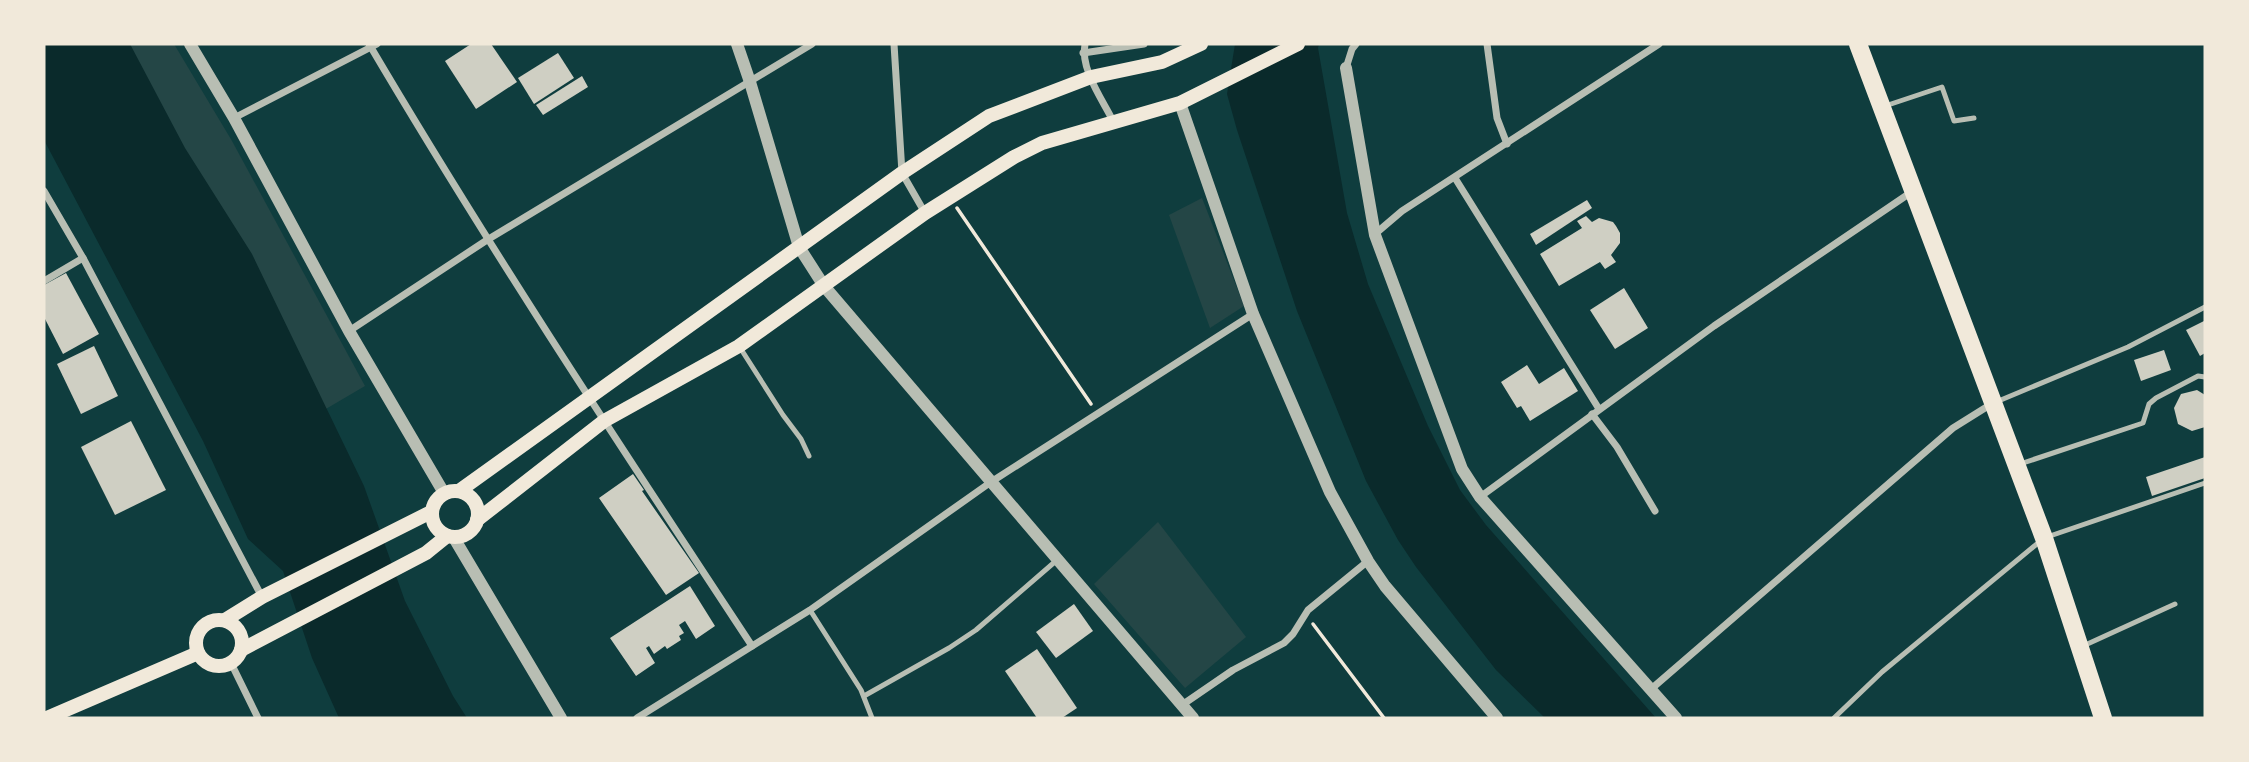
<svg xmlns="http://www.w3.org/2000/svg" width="2249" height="762" font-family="'PT Sans',sans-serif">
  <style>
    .green { fill: #244646 }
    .water { fill: #0a2a2b }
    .building { fill: #cfcfc3 }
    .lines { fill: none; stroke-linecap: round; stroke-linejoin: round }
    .path { stroke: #f1e9da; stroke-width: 3.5 }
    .service { stroke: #b8beb3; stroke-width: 5 }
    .minor { stroke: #b8beb3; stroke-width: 7 }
    .tertiary { stroke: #b8beb3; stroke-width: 12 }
    .secondary { stroke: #f1e9da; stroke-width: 14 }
    .primary { stroke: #f1e9da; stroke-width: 18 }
  </style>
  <rect width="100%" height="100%" fill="#0f3d3e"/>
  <g class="green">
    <polygon points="122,44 174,44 232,141 365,386 319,413"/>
    <polygon points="1202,198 1244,306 1210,328 1169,215"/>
    <polygon points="1158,522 1246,637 1185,688 1094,584"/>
  </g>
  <g class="water">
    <polygon points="44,44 130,44 185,148 252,254 364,486 405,601 453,696 467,718 339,718 312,658 283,571 248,539 203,441 44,140"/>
    <polygon points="1235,44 1319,44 1318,48 1347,213 1368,284 1428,426 1460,490 1486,525 1656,718 1545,718 1496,670 1416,567 1398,540 1366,481 1297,311 1237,130 1227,94"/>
  </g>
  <g class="building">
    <polygon points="471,44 491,44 517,82 476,109 445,61"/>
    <polygon points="558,53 574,78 534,104 518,78"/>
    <polygon points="582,76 588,87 543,115 536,105"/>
    <polygon points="1587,200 1592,208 1536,245 1530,234"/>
    <polygon points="1586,216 1592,222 1599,218 1613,222 1616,226 1620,233 1620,243 1611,255 1616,262 1605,269 1600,262 1559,286 1540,254 1582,228 1577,221"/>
    <polygon points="66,273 99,334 63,354 44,317 44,285"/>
    <polygon points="1624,288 1648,328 1615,349 1590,310"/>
    <polygon points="2204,321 2205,353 2200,356 2186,330"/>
    <polygon points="94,346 118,396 81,414 57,364"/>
    <polygon points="2164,350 2171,370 2141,381 2134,360"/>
    <polygon points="1527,365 1539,384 1564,368 1578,391 1530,421 1521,406 1517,408 1501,382"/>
    <polygon points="2197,390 2205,395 2205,427 2192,431 2178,424 2174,408 2181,394"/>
    <polygon points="131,421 166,490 115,515 81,447"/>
    <polygon points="2205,457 2205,478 2152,496 2146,477"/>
    <polygon points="633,474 644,490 642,491 699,573 666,595 599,498"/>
    <polygon points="690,586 715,626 696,639 685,621 679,625 684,633 679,636 681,640 667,649 665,646 654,654 649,646 646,648 655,663 636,676 610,638"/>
    <polygon points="1074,604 1093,631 1056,658 1036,632"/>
    <polygon points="1037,649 1077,708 1062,718 1037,718 1005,671"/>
  </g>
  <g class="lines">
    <g class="path">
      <polyline points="957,208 1091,404"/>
      <polyline points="1313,624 1384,718"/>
    </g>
    <g class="service">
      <polyline points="1885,106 1942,87 1954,121 1974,118"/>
      <polyline points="739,346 783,415 801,439 809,456"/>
      <polyline points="1996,402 2128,347 2205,307"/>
      <polyline points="2020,464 2143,423 2149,404 2156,398 2198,376 2205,377"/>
      <polyline points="810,610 861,690 872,718"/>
      <polyline points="2083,646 2175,604"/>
      <polyline points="864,696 949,648 976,630 1057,560"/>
      <polyline points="1834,718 1882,672 2044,538 2205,483"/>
    </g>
    <g class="minor">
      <path d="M369,44C490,249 621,447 752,646"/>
      <polyline points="894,44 902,173 925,213"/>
      <path d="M1085,44C1080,69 1102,99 1113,121"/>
      <polyline points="1487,44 1497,118 1507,144"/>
      <polyline points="1083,53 1144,44"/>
      <polyline points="1346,68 1352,49 1356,44"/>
      <polyline points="234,118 377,44"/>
      <polyline points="1455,178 1599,409"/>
      <polyline points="44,191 83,258 262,597"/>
      <polyline points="1375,234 1402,211 1659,44"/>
      <polyline points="44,281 83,258"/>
      <polyline points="349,331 487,240 812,44"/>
      <polyline points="1592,414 1617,447 1655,511"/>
      <polyline points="1480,497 1714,326 1913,191"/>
      <polyline points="231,663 258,718"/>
      <polyline points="1650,690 1953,428 1993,403"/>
      <polyline points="1182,705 1233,670 1284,643 1293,634 1308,610 1368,561"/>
      <polyline points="637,718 810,610 991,482 1253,314"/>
    </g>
    <g class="tertiary">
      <polyline points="190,44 234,118 349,331 444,493"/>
      <polyline points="737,44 750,82 799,247 824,286 1193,718"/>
      <polyline points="1346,68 1375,235 1462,469 1480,497 1676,718"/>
      <polyline points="1180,103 1253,314 1330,492 1368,561 1385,586 1497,718"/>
      <polyline points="454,538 561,718"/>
    </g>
    <g class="secondary">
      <circle cx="455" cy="514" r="23"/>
      <polyline points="459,491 902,173 989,116 1091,77 1162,62 1201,44"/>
      <polyline points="477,520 604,421 739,346 925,213 1014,157 1042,143 1180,103 1298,44"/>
      <circle cx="219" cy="643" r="23"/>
      <polyline points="225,620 262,597 431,512"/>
      <polyline points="241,650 426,553 447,536"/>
      <polyline points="47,718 198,653"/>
    </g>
    <polyline class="primary" points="1858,44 2044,538 2103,718"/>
  </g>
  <rect width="2249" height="762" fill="none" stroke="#f1e9da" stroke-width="91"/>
</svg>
